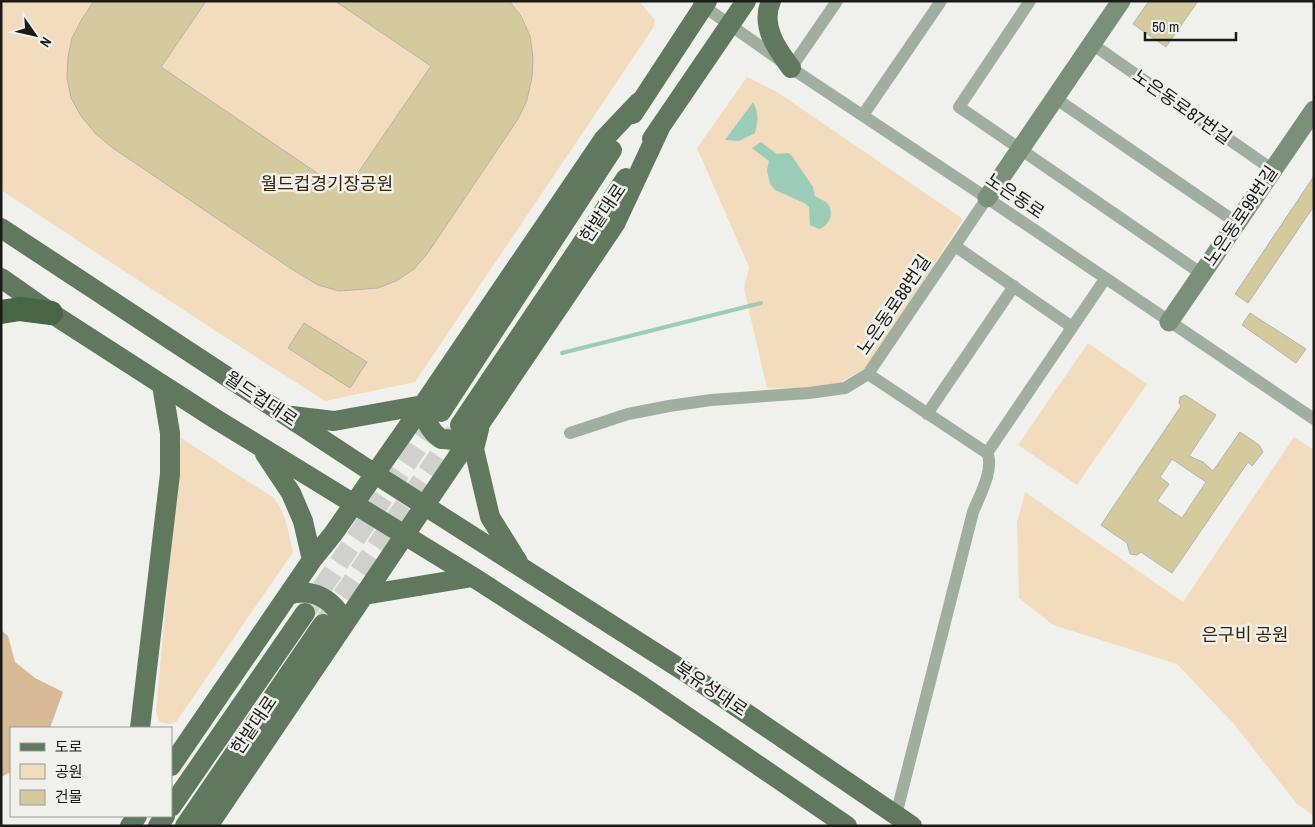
<svg xmlns="http://www.w3.org/2000/svg" width="1315" height="827" font-family="'Archivo Narrow','Noto Sans KR',sans-serif">
  <style>
    .green { fill: #f3dbbe }
    .forest { fill: #d7b995 }
    .water { fill: #9bccb7 }
    .lines { fill: none; stroke-linecap: round; stroke-linejoin: round }
    .stream { stroke: #9bccb7; stroke-width: 4 }
    .building { fill: #d5ca9e; stroke: #b3b2ae; fill-rule: evenodd }
    .primary-tunnel { stroke: #d0d1cd; stroke-width: 20; stroke-dasharray: 20 10; stroke-linecap: butt }
    .street { stroke: #a1afa0; stroke-width: 12 }
    .secondary { stroke: #7b9079; stroke-width: 19 }
    .primary { stroke: #60795e; stroke-width: 20 }
    .highway { stroke: #486546; stroke-width: 24 }
    .labels { text-anchor: middle; stroke-width: 5; stroke-linejoin: round; paint-order: stroke }
    .street-label { font-size: 18px; fill: #1a1a18; stroke: #f0f1ed }
    .park-label { font-size: 18px; fill: #3b2507; stroke: #f0f1ed }
  </style>
  <rect width="100%" height="100%" fill="#f0f1ed"/>
  <path class="green" d="M1,1H639L655,20L653,28L415,382L325,401L214,330L1,190Z
    M747,77L777,92L963,219L870,365L838,384L804,389L767,388L744,289L749,267L697,148Z
    M1088,343L1147,384L1077,485L1018,445Z
    M1294,437L1314,450V816L1297,804L1233,723L1177,664L1053,625L1019,598L1017,522L1025,492L1183,602Z
    M181,438L274,498C287,516 288,531 293,552L176,722L167,724L159,721L156,711Z"/>
  <path class="forest" d="M1,630L8,636L15,662L35,678L63,692L50,728H11V772L1,777Z"/>
  <path class="water" d="M753,102C759,113 758,121 755,133L739,141L725,140Z
    M761,142L777,154L788,153L792,156L813,187L815,196C818,198 823,200 826,202C835,210 831,225 819,229L810,225L809,207L804,203L775,190L770,184L767,170L769,161L752,148Z"/>
  <g class="lines">
    <path class="stream" d="M562,353L761,303"/>
  </g>
  <path class="building" d="M94,1H206L161,67L345,192L431,66L335,1H509L521,16L530,36L533,57L532,77L527,100L518,119L427,254L414,269L396,281L378,288L339,291L318,285L290,268L110,146L95,133L81,116L71,98L67,78L68,57L72,38L82,19Z
    M1149,1H1198L1166,47L1133,24Z
    M1314,176V206L1248,303L1235,294Z
    M1250,313L1306,349L1296,363L1242,325Z
    M304,323L367,362L350,388L288,348Z
    M1185,395L1216,415L1189,456L1203,462L1213,471L1240,432L1259,445L1263,452L1252,466L1248,462L1172,573L1141,552L1137,555L1130,554L1127,543L1101,525L1181,406L1179,403L1180,397ZM1172,459L1206,482L1182,518L1157,501L1169,484L1160,477Z"/>
  <g class="lines">
    <path class="primary-tunnel" d="M305,613L440,414
      M325,621L458,428"/>
    <path class="street" d="M1030,1L959,107L1202,274
      M699,3L791,68L987,198L1314,419
      M1092,44L1273,170
      M791,68L837,1
      M1055,98L1237,223
      M863,115L941,1
      M955,246L1072,327
      M868,374L987,453L1105,279
      M927,414L1014,286
      M570,433L628,414L669,406L711,400L809,393L845,388L868,374L987,198
      M896,815L973,512C979,497 995,468 987,453"/>
    <path class="secondary" d="M987,198L1121,1
      M1169,322L1314,110"/>
    <path class="primary" d="M771,1C760,26 777,49 791,68
      M633,114L707,1
      M652,139L746,1
      M1,228L375,474L687,673L912,826
      M1,278L51,313L214,418L473,577L642,686L847,826
      M441,412L612,150
      M292,416L334,421L423,405C424,419 430,431 441,439L462,440L474,432
      M460,425L626,178
      M479,429L474,449L490,517L518,562
      M265,454L291,493L303,521L312,560
      M288,595C313,587 335,600 344,623
      M364,595L473,577
      M140,728L170,474V433L162,385
      M171,766L312,560L333,534L423,405L603,140L639,102
      M171,807L305,613
      M130,826L137,816
      M158,826L165,816
      M185,826L323,624
      M208,826L615,224L660,128"/>
    <path class="highway" d="M1,312L20,309L51,313"/>
  </g>
  <g class="labels">
    <g class="street-label">
      <text transform="translate(1182 107) rotate(35)" y="6">노은동로87번길</text>
      <text transform="translate(1015 196) rotate(34)" y="6">노은동로</text>
      <text transform="translate(603 213) rotate(-56)" y="6">한밭대로</text>
      <text transform="translate(1241 216) rotate(-56)" y="6">노은동로99번길</text>
      <text transform="translate(894 305) rotate(-56)" y="6">노은동로88번길</text>
      <text transform="translate(261 399) rotate(34)" y="6">월드컵대로</text>
      <text transform="translate(711 689) rotate(34)" y="6">북유성대로</text>
      <text transform="translate(254 725) rotate(-56)" y="6">한밭대로</text>
    </g>
    <g class="park-label">
      <text x="327" y="190">월드컵경기장공원</text>
      <text x="1245" y="641">은구비 공원</text>
    </g>
  </g>
  <rect width="1315" height="827" fill="none" stroke="#1a1a18" stroke-width="5"/>
  <rect x="10" y="727" width="162" height="90" fill="#f0f1ed" stroke="#9a9b98"/>
  <rect x="20" y="743" width="25" height="8" fill="#60795e" stroke="#9a9b98"/>
  <text x="55" y="752" font-size="15" fill="#1a1a18">도로</text>
  <rect x="20" y="764" width="25" height="15" fill="#f3dbbe" stroke="#9a9b98"/>
  <text x="55" y="777" font-size="15" fill="#1a1a18">공원</text>
  <rect x="20" y="790" width="25" height="15" fill="#d5ca9e" stroke="#9a9b98"/>
  <text x="55" y="802" font-size="15" fill="#1a1a18">건물</text>
  <g transform="translate(35 35) rotate(124)" stroke="#f0f1ed" stroke-width="4" paint-order="stroke">
  <path d="M0-4L9 19L0 12L-9 19Z" fill="#1a1a18"/>
  <text y="-8" font-size="14" font-weight="bold" text-anchor="middle" fill="#1a1a18">N</text>
  </g>
  <path d="M1145 32v8h91v-8" fill="none" stroke="#1a1a18" stroke-width="2.5"/>
  <text x="1152" y="32" font-size="15" fill="#1a1a18" stroke="#f0f1ed" stroke-width="4" paint-order="stroke">50 m</text>
</svg>
